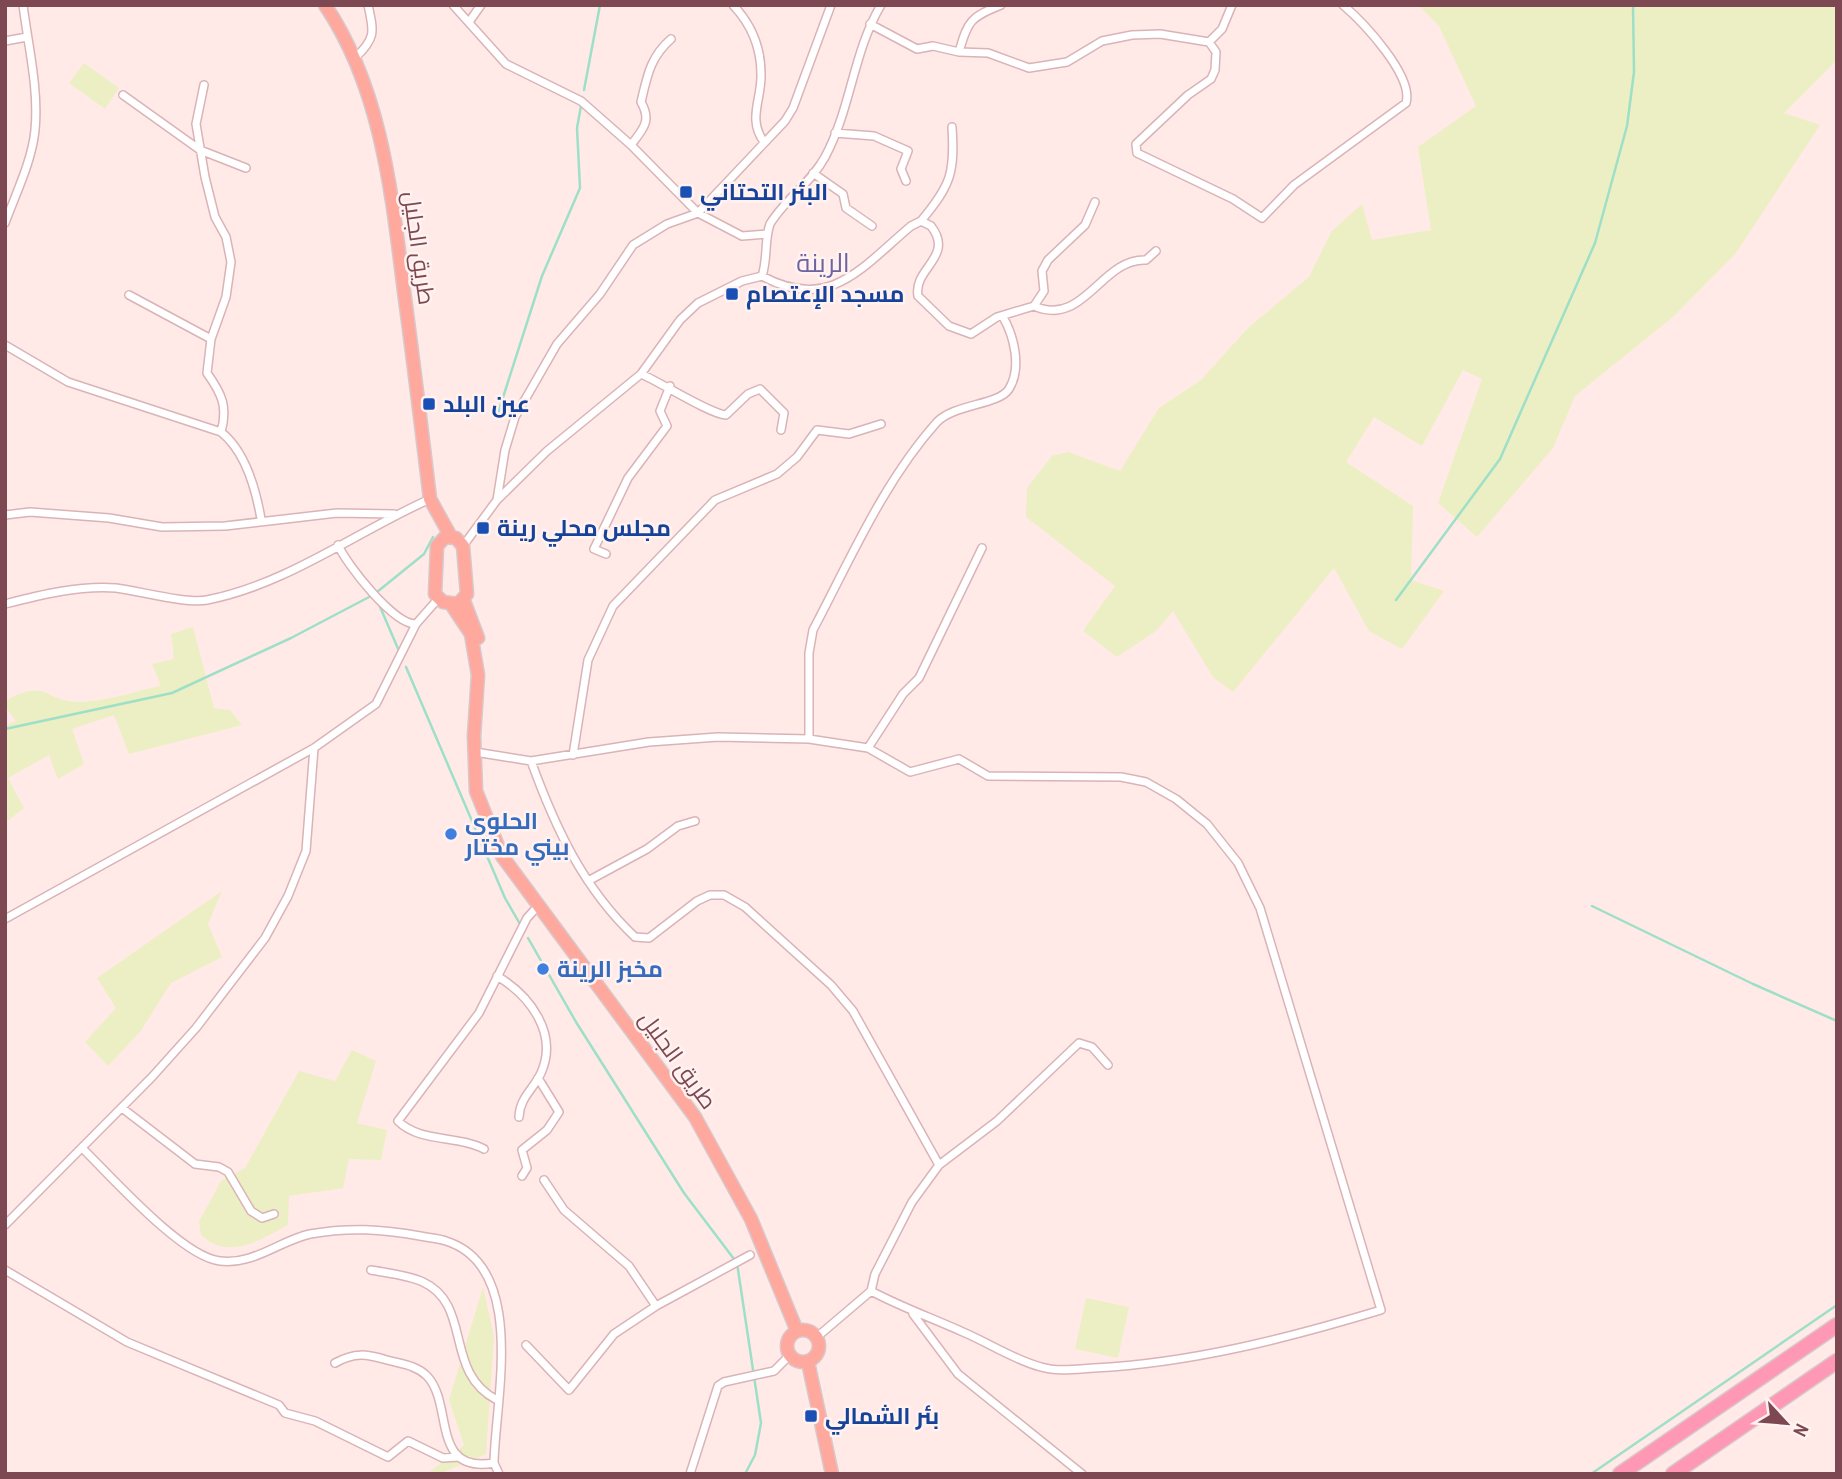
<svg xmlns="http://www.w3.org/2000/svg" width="1842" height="1479" font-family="'Archivo Narrow',Cairo,sans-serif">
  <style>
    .green { fill: #ecefc3 }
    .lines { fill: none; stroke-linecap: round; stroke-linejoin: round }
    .stream { stroke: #9edfc7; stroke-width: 2.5 }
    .street-casing { stroke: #dab3b7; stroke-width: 10 }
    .primary-casing { stroke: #d8c8cb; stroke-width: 15 }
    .highway-casing { stroke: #d8c8cb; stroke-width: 17 }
    .street { stroke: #fff; stroke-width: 7 }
    .primary { stroke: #ffa89e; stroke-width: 12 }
    .highway { stroke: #ff98b4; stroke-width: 14 }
    .transit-dot { fill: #1a4fb4; stroke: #fff2f0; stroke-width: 2.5 }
    .shop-dot { fill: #3f7fe0; stroke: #fff2f0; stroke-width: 2.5 }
    .labels { text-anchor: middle; stroke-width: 5; stroke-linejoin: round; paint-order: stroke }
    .transit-label { font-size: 23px; font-weight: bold; fill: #164399; stroke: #fff2f0; text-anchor: start }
    .street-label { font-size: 23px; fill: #7d4851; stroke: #fff2f0 }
    .shop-label { font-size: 23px; font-weight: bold; fill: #366cbe; stroke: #fff2f0; text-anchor: start }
    .quarter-label { font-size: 26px; fill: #6c63a0; stroke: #fff2f0 }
  </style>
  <rect width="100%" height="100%" fill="#ffeae8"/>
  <path class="green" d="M1418,5H1837V60L1784,113L1820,125L1736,253L1674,316L1575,396L1553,448L1477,537L1438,503L1482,379L1463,370L1422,446L1374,417L1346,462L1413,506L1411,580L1444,591L1402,649L1369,631L1334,568L1233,692L1213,677L1173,611L1156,631L1117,657L1083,631L1115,586L1026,517L1027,488L1052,456L1068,452L1120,471L1159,408L1201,380L1248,328L1309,277L1332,231L1362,204L1372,240L1431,230L1418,147L1476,106L1439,26Z
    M84,63L119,88L105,109L69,83Z
    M193,627L214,708L230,710L242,725L129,754L114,715L72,729L84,764L58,779L49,755L8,778L24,808L5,823V726L16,721L5,707V701C48,677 44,702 78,702C105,702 135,691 161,686L152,664L174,659L171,634Z
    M222,891L208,924L222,957L171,983L140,1032L108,1066L85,1042L116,1008L97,978Z
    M352,1050L376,1061L357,1123L387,1130L381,1160L349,1159L343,1188L289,1196L288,1225C260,1240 229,1261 201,1235L199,1222L221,1181L245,1168L299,1071L335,1081Z
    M483,1287L494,1336L486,1454L439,1474H427L464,1445L449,1400Z
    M1086,1298L1129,1307L1118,1358L1075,1349Z"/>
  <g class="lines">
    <path class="stream" d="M584,90L600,5
      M497,416L542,276L580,188L577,128L581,106
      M377,592L424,554L433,537
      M1396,600L1500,459L1595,243L1627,126L1634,72L1633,5
      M378,602L399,651
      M406,667L505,898L520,924
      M5,729L172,693L291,638L371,596
      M1592,906L1753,984L1837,1021
      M528,938L576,1022L684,1193L737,1263L761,1423L755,1455L745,1474
      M1591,1474L1837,1305"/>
    <defs>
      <path id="street" d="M453,5L506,64L581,101L631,145L698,213L742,236L766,234
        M733,5C751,24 761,47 761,74C762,99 747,119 764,142
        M881,5C853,52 851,109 825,157C811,183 785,199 770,224C764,241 768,258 762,276C830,313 862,267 911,226L921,221L931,226C955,257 913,268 918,296L949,326L971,334L997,317L1034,306L1044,291L1042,271L1048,260L1085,225L1095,202
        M469,22L481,5
        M870,24L917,49L933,46L959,52L988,53L1029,68L1067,62L1102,41L1132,35L1160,34L1209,42L1216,52L1215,70L1211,79L1188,95L1136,144L1137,153L1233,199L1262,218L1294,185L1406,103C1414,76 1363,22 1343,5
        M5,41L27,37
        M1209,42L1222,29L1232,5
        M959,52C968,20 971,17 1001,5
        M355,58C376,38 374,32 368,5
        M204,85L196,124L205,177L215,217L226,237L231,262L226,297L211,339L207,373C222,394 228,407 221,432
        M123,95L200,150L246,168
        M835,133L874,136L908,151L901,169L906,181
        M631,145C643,129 652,121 641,102C647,77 650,57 671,39
        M813,173L843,194L846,208L872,226
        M921,221C951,185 955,173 952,127
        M5,223C16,193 32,161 35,130C39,89 28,45 23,5
        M129,295L211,339
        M1034,306C1084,328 1101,258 1146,260L1156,251
        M5,345L68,382L221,432C245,451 256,490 261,519
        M641,374C662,383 710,414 726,415L748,394L760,389L784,413L781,430
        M497,500L547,451L641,374L680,320L698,303L742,281L762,276
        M5,515L30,512L109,518L162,527L225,526L337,513L394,514
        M338,545C347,565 394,625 416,624
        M463,546L497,500L505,450L515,417L557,344L600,294L633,245L667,224L698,213L785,121L793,108L831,5
        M606,554L594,549L628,478L667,426L660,411L670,386
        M5,604C40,595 80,585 116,588C140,591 186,604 207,600C288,584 356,532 430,499
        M809,739L868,748L903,694L919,678L982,548
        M868,748L910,772L959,759L988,776L1121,777L1146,782L1176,799L1207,824L1238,863L1260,908L1381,1310C1288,1338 1192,1363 1094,1368C1077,1369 1058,1372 1041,1367C1014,1360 989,1343 963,1332C932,1318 901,1307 871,1291
        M475,752L531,761L649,742L718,737L809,739V653L813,630C850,560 884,481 937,422C954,404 999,405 1009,389C1022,368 1014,336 1003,317
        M573,755L588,660L613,606L715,500L777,474L797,457L817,430L849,434L881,424
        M531,761C555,827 583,888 635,937L649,938L697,901L710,895H724L745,907L831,985L853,1011L939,1165
        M588,881L647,849L678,826L695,821
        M5,919L314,748L376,704L416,624L438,599
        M497,976C529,995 559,1033 541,1073C533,1090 520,1097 519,1117
        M122,1108L195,1164L219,1167L228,1172L251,1211L262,1218L274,1214
        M82,1148C111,1176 182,1257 220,1261C254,1265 279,1241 310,1234C349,1227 382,1229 420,1236C429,1238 438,1238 446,1241C528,1267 495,1401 494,1463L499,1474
        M484,1149C458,1135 420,1143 398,1121L479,1013L527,918L539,905
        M522,1176L527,1168L522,1150L547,1130L559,1112L538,1078
        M544,1180L564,1210L629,1266L656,1306
        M5,1225L152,1077L196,1028L265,938L288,896L306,851L314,748
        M5,1270L127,1342L279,1405L285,1413L315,1421L388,1457L408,1441L443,1458L458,1457
        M371,1270C387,1273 408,1275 423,1282C473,1305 443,1372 497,1400
        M913,1314L958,1374L1082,1474
        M817,1337L871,1291L875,1274L912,1202L939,1165L997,1121L1079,1043L1092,1047L1108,1065
        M526,1345L569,1390L614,1334L656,1306L750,1255
        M335,1363C355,1352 366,1354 387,1360C401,1364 416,1365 427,1376C454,1404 430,1474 494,1463
        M690,1474L718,1386L724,1382L774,1371L790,1355"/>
      <path id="primary" d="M325,5C383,91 392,198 405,299C414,365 422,432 430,499L451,537
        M445,537L456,538L463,546L467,594L458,604L443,602L435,594L437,546Z
        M464,601L478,638
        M451,604L471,634L478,675L474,736L476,791L502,856L695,1117L751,1219L797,1331
        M787 1346a16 16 0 1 1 32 0a16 16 0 1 1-32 0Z
        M808,1362L832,1474"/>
      <path id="highway" d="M1620,1474L1837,1325
        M1673,1474L1837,1361"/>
    </defs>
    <use href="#street" class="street-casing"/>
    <use href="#primary" class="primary-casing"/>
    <use href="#highway" class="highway-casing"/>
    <use href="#street" class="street"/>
    <use href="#primary" class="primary"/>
    <use href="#highway" class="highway"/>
  </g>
  <g class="transit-dot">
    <rect x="679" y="185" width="14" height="14" rx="3.5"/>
    <rect x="725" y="287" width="14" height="14" rx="3.5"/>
    <rect x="422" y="397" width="14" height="14" rx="3.5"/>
    <rect x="476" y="521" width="14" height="14" rx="3.5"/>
    <rect x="804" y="1409" width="14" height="14" rx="3.5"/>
  </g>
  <g class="shop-dot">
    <circle cx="451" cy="834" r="7"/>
    <circle cx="543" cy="969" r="7"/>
  </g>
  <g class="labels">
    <g class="transit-label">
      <text x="700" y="200">البئر التحتاني</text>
      <text x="746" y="302">مسجد الإعتصام</text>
      <text x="443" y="412">عين البلد</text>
      <text x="497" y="536">مجلس محلي رينة</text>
      <text x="825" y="1424">بئر الشمالي</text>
    </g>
    <g class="street-label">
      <text transform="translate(419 248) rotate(82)" y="8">طريق الجليل</text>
      <text transform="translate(678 1060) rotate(54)" y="8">طريق الجليل</text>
    </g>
    <g class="shop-label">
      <text x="465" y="829">الحلوى<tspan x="465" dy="26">بيني مختار</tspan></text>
      <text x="557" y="977">مخبز الرينة</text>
    </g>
    <g class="quarter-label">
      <text x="823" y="272">الرينة</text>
    </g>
  </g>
  <rect width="1842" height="1479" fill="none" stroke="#7d4851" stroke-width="14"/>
  <g transform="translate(1786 1423) rotate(116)" stroke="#fff2f0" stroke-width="5" paint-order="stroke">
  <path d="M0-5L12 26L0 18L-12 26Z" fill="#7d4851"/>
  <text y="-10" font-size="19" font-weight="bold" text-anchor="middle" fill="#7d4851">N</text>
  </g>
</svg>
